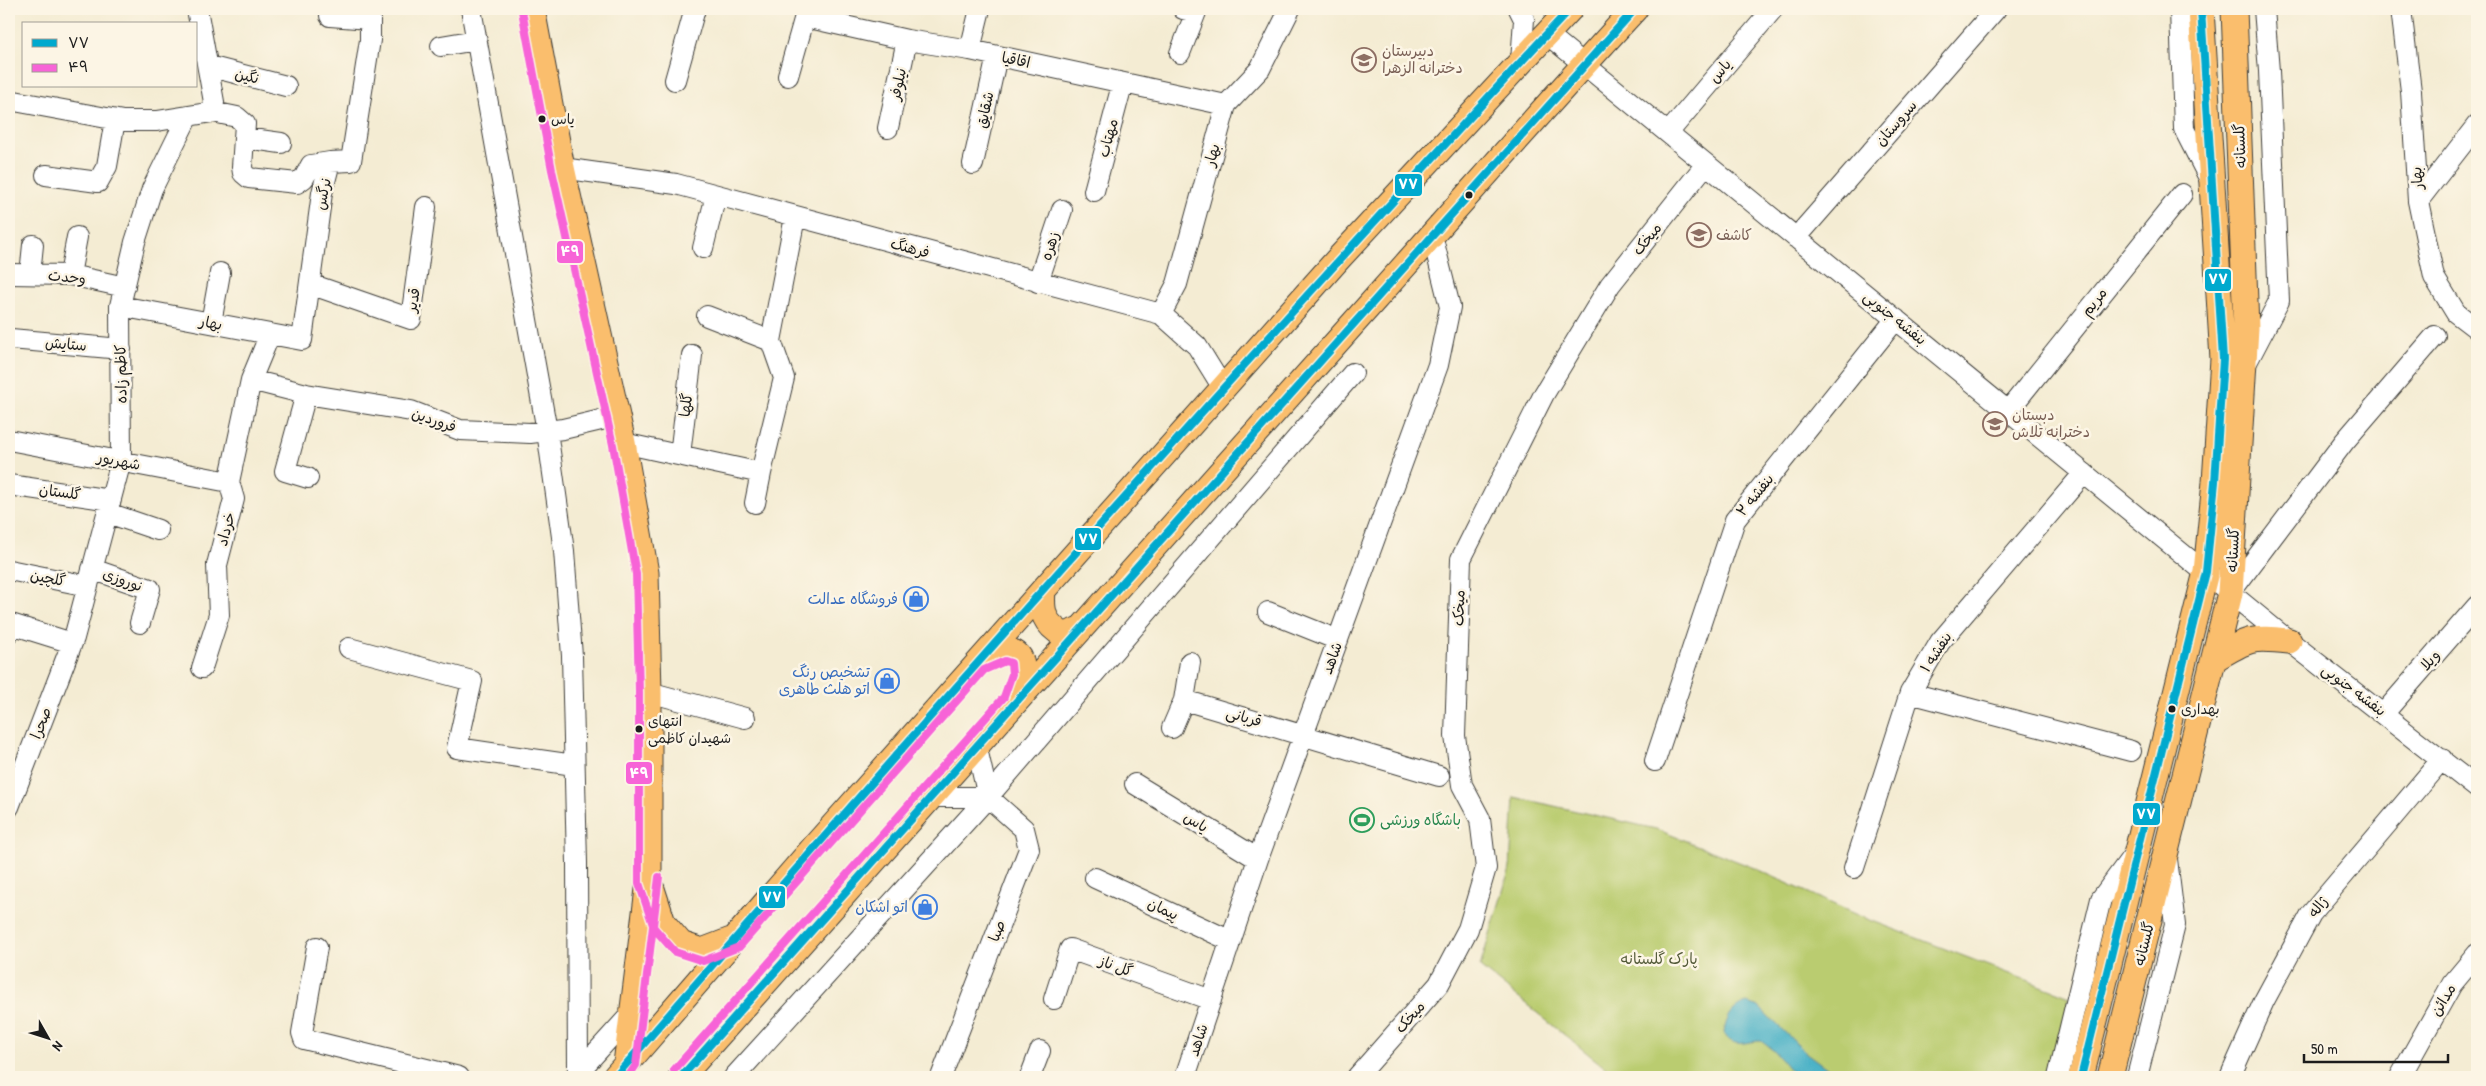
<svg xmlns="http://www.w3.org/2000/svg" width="2486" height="1086" font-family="'Patrick Hand','Playpen Sans Arabic',sans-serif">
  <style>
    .green { fill: #bacc6f; stroke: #6b7446 }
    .water { fill: #47b0c6; stroke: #326671 }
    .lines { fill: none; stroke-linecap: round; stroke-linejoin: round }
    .minor-casing { stroke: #3c3b37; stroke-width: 22 }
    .major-casing { stroke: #3c3b37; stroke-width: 27 }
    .minor { stroke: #fff; stroke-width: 20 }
    .major { stroke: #fabe6d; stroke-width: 25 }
    .bus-1-casing { stroke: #fcf5e5; stroke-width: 11 }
    .bus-2-casing { stroke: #fcf5e5; stroke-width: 11 }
    .bus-1 { stroke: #00a9ce; stroke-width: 8 }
    .bus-2 { stroke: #f764d7; stroke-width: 8 }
    .bus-dot { fill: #1c1c1c; stroke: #fcf5e5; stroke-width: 2 }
    .labels { text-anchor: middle; stroke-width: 5; stroke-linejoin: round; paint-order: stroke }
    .bus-label { font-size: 14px; fill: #1c1c1c; stroke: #fcf5e5; text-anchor: start }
    .education-label { font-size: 15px; fill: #785e54; stroke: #fcf5e5; text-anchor: start }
    .street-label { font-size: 15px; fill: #1c1c1c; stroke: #fcf5e5 }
    .shop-label { font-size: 15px; fill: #366cbe; stroke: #fcf5e5; text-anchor: end }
    .leisure-label { font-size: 15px; fill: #27864d; stroke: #fcf5e5; text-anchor: start }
    .park-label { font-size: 15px; fill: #535a39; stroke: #fcf5e5 }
    .line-badge { stroke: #fcf5e5; stroke-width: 2 }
    .badge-label { font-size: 14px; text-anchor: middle; font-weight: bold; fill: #fff }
  </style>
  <rect width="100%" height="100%" fill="#fcf5e5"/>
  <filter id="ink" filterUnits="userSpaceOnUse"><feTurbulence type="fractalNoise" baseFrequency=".02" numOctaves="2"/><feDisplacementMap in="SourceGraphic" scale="10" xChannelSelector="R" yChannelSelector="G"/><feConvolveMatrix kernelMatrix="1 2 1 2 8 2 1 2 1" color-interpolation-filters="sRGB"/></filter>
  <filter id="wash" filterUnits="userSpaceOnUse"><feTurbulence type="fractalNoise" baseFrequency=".0096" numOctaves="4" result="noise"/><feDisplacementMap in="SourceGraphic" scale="20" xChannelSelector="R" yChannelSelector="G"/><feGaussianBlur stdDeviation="1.12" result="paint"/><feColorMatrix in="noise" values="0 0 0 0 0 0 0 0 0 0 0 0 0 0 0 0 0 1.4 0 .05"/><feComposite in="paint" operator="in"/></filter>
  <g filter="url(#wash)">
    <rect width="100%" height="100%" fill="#f4ecd3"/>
    <path class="green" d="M1514,797L1656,829L1754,868L1857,915L2070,997L2051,1077H1617L1480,967L1510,868Z"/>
    <path class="water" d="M1747,1003L1759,1007L1805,1052L1839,1077H1796L1774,1051L1761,1041C1746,1041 1733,1050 1724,1033C1726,1018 1732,1007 1747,1003Z"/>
  </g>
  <g filter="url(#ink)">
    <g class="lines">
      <defs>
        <path id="minor" d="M471,9L547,431L564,551L572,656L577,863L578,1073
          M1519,9L1524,19L1521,62
          M2180,9L2184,129L2210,180
          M2401,9L2411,91L2418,201L2434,277L2456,313L2477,329
          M330,16L370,19
          M805,17L907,40L970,50L1226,105
          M1547,34L2289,641L2477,788
          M441,46L476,40
          M970,50L980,9
          M1180,53L1196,12L1183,9
          M208,66L286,86
          M788,76L807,9
          M675,80L695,9
          M9,100L123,121H157L213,112L214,102L197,9
          M213,112L237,117L245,124L242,167L243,173L249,178L297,183L304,178L311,165L330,162
          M888,128L907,40
          M1668,133L1773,9
          M245,138L281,143
          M973,164L997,56
          M562,168L676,184L1161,314L1197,346L1223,388
          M46,175L98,182L107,166L115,120
          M1094,191L1122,85
          M2418,201L2477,125
          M1796,238L1996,9
          M703,248L716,195
          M9,274L70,275L125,287
          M30,274L33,245
          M70,275L77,237
          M1038,282L1062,210
          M310,284L411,319L426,207
          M120,306L302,340L322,193L330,162L351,161L370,40V9
          M1161,314L1177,284L1226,105L1260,69L1290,9
          M707,316L771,341
          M211,323L220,273
          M11,339L121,349
          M2246,364L2279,301L2269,71L2264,9
          M251,380L306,394L411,411L460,430L530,433L563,429L618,416
          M306,394L285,471L308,478
          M2008,411L2182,194
          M9,440L229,482
          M623,443L761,473L784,378L771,341L795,217
          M680,455L692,355
          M9,485L111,500
          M755,503L761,473
          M108,513L158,530
          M92,569L150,589L140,623
          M9,570L88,586
          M2230,593L2344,442L2435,336
          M1268,612L1338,640
          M9,632L11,624L72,643
          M349,648L472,681L457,748L574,765
          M202,668L219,615L217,565L234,499L229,482L251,380L270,334
          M649,692L745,718
          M1910,693L2131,751
          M1184,700L1439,776
          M2384,713L2477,606
          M1172,728L1184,700L1190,662
          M1655,761L1735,520L1896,319
          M1135,784L1258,859
          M928,797H988
          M9,807L74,638L121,461L120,306L135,242L152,189L188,116
          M1854,868L1910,693L1940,642L2084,473
          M1095,878L1231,941
          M317,947L302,1033L304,1039L459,1077
          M1054,999L1070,949L1211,1000
          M574,1077L632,1013
          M734,1077L988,797L1353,373
          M941,1077L1029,849L1024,829L988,797L976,744
          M1030,1077L1040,1051
          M1185,1077L1258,859L1438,365L1450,307L1432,235
          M1357,1077L1439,984L1468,929L1486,868L1480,819L1462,785L1455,736L1461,559L1544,394L1610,285L1706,164
          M2058,1077L2101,899L2134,854
          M2137,1077L2175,925L2167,859
          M2230,1077L2264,1001L2311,914L2442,759
          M2400,1077L2452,984L2477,954"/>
        <path id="major" d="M532,9L562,168L623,443L646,573L649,692V881L626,1064
          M1043,590C1041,613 1044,624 1065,636L1077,630
          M2216,658C2249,638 2251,637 2289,641
          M980,661C987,659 998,652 1006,651C1032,651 1019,684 1015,697
          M652,889L663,923L681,944L702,951L731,940
          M615,1077L815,846L1339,258L1570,9
          M681,1077C912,817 1143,557 1376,298C1462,202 1547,104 1635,9
          M2081,1077L2206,572L2215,482L2223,359L2201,9
          M2110,1077L2230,593L2246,328L2234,9"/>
      </defs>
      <use href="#minor" class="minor-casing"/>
      <use href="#major" class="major-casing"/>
      <use href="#minor" class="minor"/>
      <use href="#major" class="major"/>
      <defs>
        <path id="bus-1" d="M615,1077C928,716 1245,359 1570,9
          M681,1077L1635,9
          M2081,1077L2206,572L2215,482L2223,359L2201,9"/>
        <path id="bus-2" d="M522,11L552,170L613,445L636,574L639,692V883L654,928L675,952L703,961L739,947L984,670L1005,661L1011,663L1012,674L1004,697L674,1070
          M628,1077L636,1065L659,877"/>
      </defs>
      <use href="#bus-1" class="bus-1-casing"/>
      <use href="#bus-2" class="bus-2-casing"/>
      <use href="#bus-1" class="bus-1"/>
      <use href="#bus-2" class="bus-2"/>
    </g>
  </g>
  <defs>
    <symbol id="school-ring" viewBox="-11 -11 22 22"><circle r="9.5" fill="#fcf5e5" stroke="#8d6e63" stroke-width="1.5"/><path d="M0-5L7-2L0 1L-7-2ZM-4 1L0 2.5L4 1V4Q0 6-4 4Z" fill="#8d6e63"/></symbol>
    <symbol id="shop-ring" viewBox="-11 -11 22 22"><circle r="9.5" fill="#fcf5e5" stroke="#3f7fe0" stroke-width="1.5"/><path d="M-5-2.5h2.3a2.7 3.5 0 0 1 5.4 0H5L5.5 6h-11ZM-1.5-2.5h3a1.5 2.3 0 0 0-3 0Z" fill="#3f7fe0"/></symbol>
    <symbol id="stadium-ring" viewBox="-11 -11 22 22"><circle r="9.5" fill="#fcf5e5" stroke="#2e9e5b" stroke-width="1.5"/><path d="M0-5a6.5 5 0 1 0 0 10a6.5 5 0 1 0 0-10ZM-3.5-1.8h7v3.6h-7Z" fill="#2e9e5b"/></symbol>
  </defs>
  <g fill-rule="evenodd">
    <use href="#school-ring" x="1350" y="46" width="28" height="28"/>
    <use href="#school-ring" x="1685" y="221" width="28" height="28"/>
    <use href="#school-ring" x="1981" y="410" width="28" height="28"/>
    <use href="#shop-ring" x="902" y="585" width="28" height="28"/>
    <use href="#shop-ring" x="873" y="667" width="28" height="28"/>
    <use href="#stadium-ring" x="1348" y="806" width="28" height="28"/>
    <use href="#shop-ring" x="911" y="893" width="28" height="28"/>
  </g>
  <g class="bus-dot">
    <circle cx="542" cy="119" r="4.5"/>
    <circle cx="1469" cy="195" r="4.5"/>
    <circle cx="2172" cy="709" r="4.5"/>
    <circle cx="639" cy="729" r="4.5"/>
  </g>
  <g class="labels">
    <g class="bus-label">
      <text x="551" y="124">یاس</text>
      <text x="2181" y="714">بهداری</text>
      <text x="648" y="726">انتهای<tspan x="648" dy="17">شهیدان کاظمی</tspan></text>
    </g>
    <g class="education-label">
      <text x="1382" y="56">دبيرستان<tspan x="1382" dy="17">دخترانه الزهرا</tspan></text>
      <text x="1716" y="240">کاشف</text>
      <text x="2012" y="420">دبستان<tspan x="2012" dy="17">دخترانه تلاش</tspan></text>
    </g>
    <g class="street-label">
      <text transform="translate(1016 60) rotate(12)" y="5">اقاقیا</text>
      <text transform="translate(1720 71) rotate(-50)" y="5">یاس</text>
      <text transform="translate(247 76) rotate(14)" y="5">نگین</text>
      <text transform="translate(898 84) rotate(-78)" y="5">نیلوفر</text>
      <text transform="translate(985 110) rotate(-78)" y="5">شقایق</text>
      <text transform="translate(1896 123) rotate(-49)" y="5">سروستان</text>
      <text transform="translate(1108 138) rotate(-75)" y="5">مهتاب</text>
      <text transform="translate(2240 146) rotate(-92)" y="5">گلستانه</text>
      <text transform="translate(1212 155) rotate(-75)" y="5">بهار</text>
      <text transform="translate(2417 178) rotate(-94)" y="5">بهار</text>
      <text transform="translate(323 194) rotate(-79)" y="5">نرگس</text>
      <text transform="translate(1647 239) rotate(-51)" y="5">میخک</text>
      <text transform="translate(1050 246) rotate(-72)" y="5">زهره</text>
      <text transform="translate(910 248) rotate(15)" y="5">فرهنگ</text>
      <text transform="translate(67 277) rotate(6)" y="5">وحدت</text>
      <text transform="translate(413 300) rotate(-80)" y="5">قدیر</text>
      <text transform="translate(2094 302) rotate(-52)" y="5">مریم</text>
      <text transform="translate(1895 318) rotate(39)" y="5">بنفشه جنوبی</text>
      <text transform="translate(211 323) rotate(11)" y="5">بهار</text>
      <text transform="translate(66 344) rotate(5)" y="5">ستایش</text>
      <text transform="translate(121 374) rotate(-91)" y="5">کاظم زاده</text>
      <text transform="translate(686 405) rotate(-83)" y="5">گلها</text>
      <text transform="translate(434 420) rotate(19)" y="5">فروردین</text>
      <text transform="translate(119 461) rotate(11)" y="5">شهریور</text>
      <text transform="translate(60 492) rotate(8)" y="5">گلستان</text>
      <text transform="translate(1755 495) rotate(-51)" y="5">بنفشه ۲</text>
      <text transform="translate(226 529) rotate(-75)" y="5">خرداد</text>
      <text transform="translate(2233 550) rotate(-87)" y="5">گلستانه</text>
      <text transform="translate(48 578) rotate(11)" y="5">گلچین</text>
      <text transform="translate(123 580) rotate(20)" y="5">نوروزی</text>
      <text transform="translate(1459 608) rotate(-88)" y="5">میخک</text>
      <text transform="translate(1936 652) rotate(-57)" y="5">بنفشه ۱</text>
      <text transform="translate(1332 658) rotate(-70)" y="5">شاهد</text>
      <text transform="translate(2430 660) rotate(-49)" y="5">ویلا</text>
      <text transform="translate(2354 690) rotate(37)" y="5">بنفشه جنوبی</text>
      <text transform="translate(1244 717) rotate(16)" y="5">قربانی</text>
      <text transform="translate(41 723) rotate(-69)" y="5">صحرا</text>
      <text transform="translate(1196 822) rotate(31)" y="5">یاس</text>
      <text transform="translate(2318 907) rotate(-52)" y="5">ژاله</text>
      <text transform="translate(1163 909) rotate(25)" y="5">پیمان</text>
      <text transform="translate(997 931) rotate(-69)" y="5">صبا</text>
      <text transform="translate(2144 944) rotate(-76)" y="5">گلستانه</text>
      <text transform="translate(1116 966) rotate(20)" y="5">گل ناز</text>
      <text transform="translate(2443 1000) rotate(-59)" y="5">مدائن</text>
      <text transform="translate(1410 1017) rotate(-49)" y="5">میخک</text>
      <text transform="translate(1198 1040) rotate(-72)" y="5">شاهد</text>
    </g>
    <g class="shop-label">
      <text x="898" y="604">فروشگاه عدالت</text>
      <text x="870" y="677">تشخیص رنگ<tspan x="870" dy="17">اتو هلث طاهری</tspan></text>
      <text x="908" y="912">اتو اشکان</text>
    </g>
    <g class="leisure-label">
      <text x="1380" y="825">باشگاه ورزشی</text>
    </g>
    <g class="park-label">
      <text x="1659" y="964">پارک گلستانه</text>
    </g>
  </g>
  <g class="line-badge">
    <rect x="1394" y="173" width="29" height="24" rx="5" fill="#00a9ce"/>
    <rect x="556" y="240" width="28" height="24" rx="5" fill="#f764d7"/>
    <rect x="2204" y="268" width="28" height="24" rx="5" fill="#00a9ce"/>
    <rect x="1074" y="527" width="28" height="24" rx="5" fill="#00a9ce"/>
    <rect x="625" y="761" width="28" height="24" rx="5" fill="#f764d7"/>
    <rect x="2132" y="802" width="29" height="24" rx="5" fill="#00a9ce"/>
    <rect x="758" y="885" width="28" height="24" rx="5" fill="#00a9ce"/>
  </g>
  <g class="badge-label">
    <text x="1408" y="189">۷۷</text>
    <text x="570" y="256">۴۹</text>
    <text x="2218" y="284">۷۷</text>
    <text x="1088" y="544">۷۷</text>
    <text x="639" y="778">۴۹</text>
    <text x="2146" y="819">۷۷</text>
    <text x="772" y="902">۷۷</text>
  </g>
  <rect width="2486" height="1086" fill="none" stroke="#fcf5e5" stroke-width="30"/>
  <rect x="22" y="22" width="175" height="65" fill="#fcf5e5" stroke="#a29e95"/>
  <rect x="32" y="39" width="25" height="8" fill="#00a9ce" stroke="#a29e95"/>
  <text x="68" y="48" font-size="15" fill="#1c1c1c">۷۷</text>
  <rect x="32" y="64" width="25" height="8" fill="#f764d7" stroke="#a29e95"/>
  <text x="68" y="72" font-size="15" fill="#1c1c1c">۴۹</text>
  <g transform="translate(48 1038) rotate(129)" stroke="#fcf5e5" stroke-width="4" paint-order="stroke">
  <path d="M0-4L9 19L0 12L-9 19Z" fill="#1c1c1c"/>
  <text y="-8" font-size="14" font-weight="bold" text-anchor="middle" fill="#1c1c1c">N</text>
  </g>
  <path d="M2304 1054v8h144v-8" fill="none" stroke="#1c1c1c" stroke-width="2.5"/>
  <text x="2311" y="1054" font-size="15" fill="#1c1c1c" stroke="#fcf5e5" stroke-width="4" paint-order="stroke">50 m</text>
</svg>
